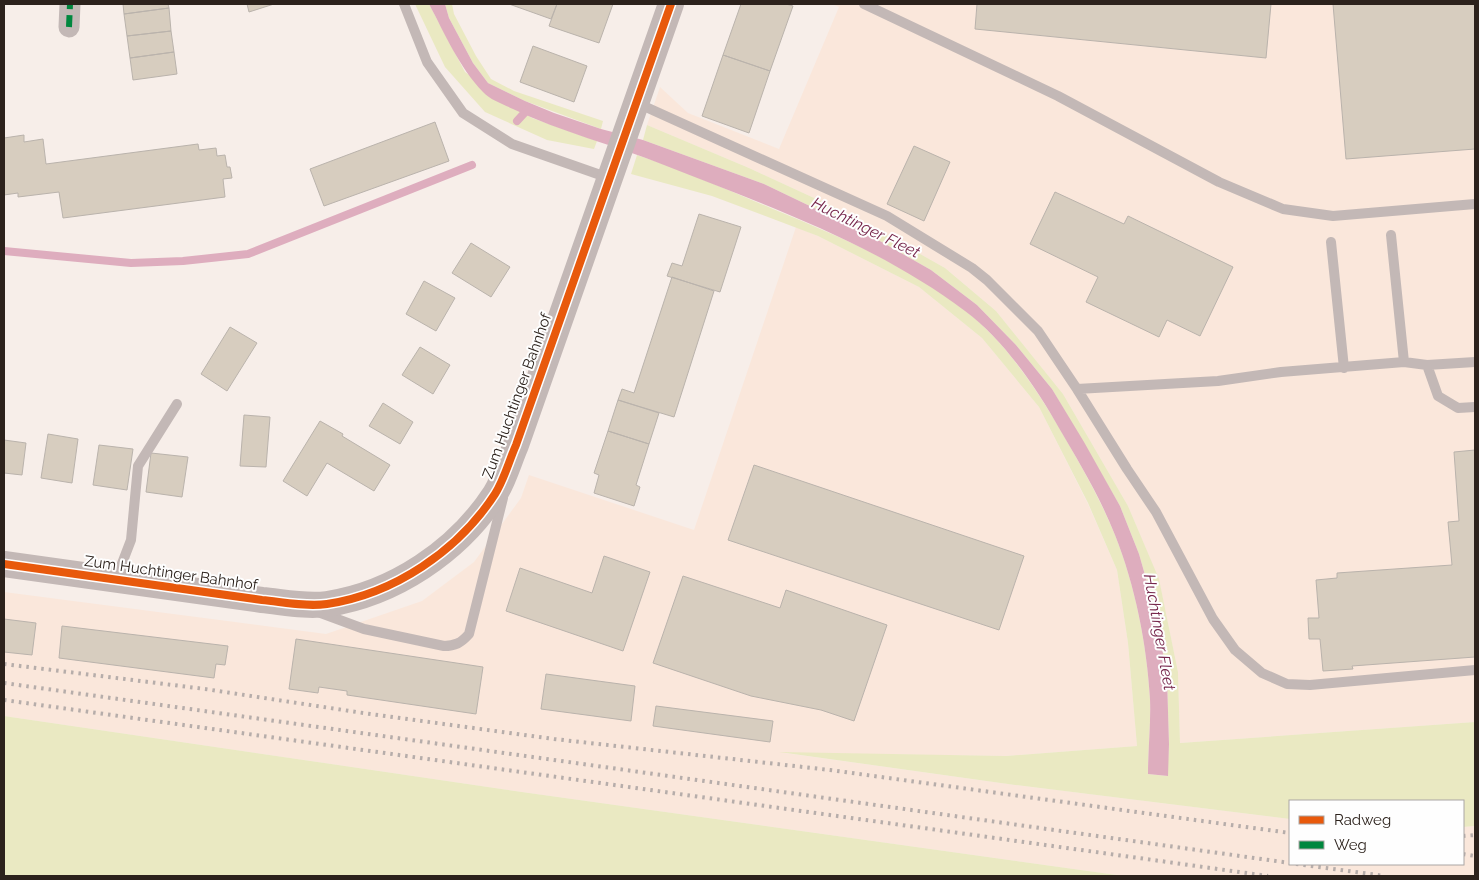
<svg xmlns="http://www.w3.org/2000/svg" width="1479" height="880" font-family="Raleway,sans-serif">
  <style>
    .built { fill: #fae7db }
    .green { fill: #eae9c2 }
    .water { fill: #deadbe }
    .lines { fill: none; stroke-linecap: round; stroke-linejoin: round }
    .stream { stroke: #deadbe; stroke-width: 8 }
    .building { fill: #d7cdbf; stroke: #bab3ac }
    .service { stroke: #c3b8b6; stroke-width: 10 }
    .minor { stroke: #c3b8b6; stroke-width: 21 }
    .tertiary { stroke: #c3b8b6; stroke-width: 26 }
    .rail { stroke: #b6adaa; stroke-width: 4; stroke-dasharray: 2.5 5; stroke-linecap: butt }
    .quiet { stroke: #00873e; stroke-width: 6; stroke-dasharray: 12 6; stroke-linecap: butt }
    .cycleway-casing { stroke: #fefefe; stroke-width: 11 }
    .cycleway { stroke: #e8590c; stroke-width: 8 }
    .labels { text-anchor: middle; stroke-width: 4; stroke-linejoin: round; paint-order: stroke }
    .street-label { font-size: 15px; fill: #2c221c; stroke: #fefefe }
    .water-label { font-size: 16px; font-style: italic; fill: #76264b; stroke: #fefefe }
  </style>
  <rect width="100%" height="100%" fill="#f7eee9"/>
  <path class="built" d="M832,4H1475V722L1180,743L1178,672L1159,580L1128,506L1063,394L996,311L945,268L851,215L749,168L647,125L660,87L688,113L779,149L839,7Z
    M796,227L818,236L919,287L982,338L1039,407L1088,504L1117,570L1128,643L1137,746L1006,756L785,753L1015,785L1290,819V864H1463V827L1475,826V876H1124L529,793L4,716V592L326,634L422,601L474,562L521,498L529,475L694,530Z"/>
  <path class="green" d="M415,4H429L465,72L532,118L597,141L594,149L547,140L485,112L445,67Z
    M445,4H452L454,14L476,56L491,79L514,91L603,121L601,129L525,101L488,83L473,63L449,18Z
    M647,125L749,168L851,215L945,268L996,311L1063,394L1128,506L1159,579L1178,672L1180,743L1475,722V826L1463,827V801H1290V819L1015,785L779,752L1006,756L1137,746L1128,643L1117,570L1088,503L1039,407L982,338L919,287L818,236L712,196L631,174L637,155C683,170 728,190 773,209C841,237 909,266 967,312C1006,343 1035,387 1060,429C1080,464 1100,498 1115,535C1135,585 1147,645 1150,699C1151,723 1148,749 1148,774L1167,776L1169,744L1167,678L1157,617L1139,554L1120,506L1052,389L1016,345L977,305L931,270L864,232L764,184L643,140Z
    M4,716L529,793L1124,876H4Z"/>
  <path class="water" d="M429,4H445L449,18L473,63L488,83L525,101L554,113L601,129L643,140L764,184L864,232L931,270L977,305L1016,345L1052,389L1084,442L1120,506L1139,554L1157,617L1167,678L1169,744L1168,776L1148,774C1148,749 1151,723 1150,699C1147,645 1135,585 1115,535C1100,497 1079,462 1059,428C1036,387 1003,339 965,311C876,244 768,206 664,165C614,145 561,132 513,109C503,104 490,100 483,92C459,67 445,34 429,4Z"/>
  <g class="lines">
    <path class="stream" d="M517,121L529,108
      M4,251L131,263L183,261L248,254L472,165"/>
  </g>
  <path class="building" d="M123,4H168L169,8L124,14Z
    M247,4H274L249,12Z
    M509,4H557L551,19Z
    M557,4H613L599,43L549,26Z
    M741,4H786L793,6L770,71L723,55Z
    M977,4H1271L1266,58L975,29Z
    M1333,4H1475V149L1346,159Z
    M169,8L171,31L127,36L124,14Z
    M171,31L174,52L130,58L127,36Z
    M533,46L587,66L574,102L520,82Z
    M174,52L177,74L133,80L130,58Z
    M723,55L770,71L749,133L702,116Z
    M435,122L449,161L324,206L310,169Z
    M24,135V142L43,139L46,164L198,144L199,150L216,148L217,156L225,155L227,167H230L232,178L223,179L225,197L63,218L59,192L18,197V193L4,195V138Z
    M914,146L950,162L924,221L887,204Z
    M1055,192L1124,224L1128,216L1233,267L1200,336L1167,320L1159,337L1086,302L1098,277L1030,244Z
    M699,214L741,227L720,292L667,276L672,263L682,266Z
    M471,243L510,267L491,297L452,273Z
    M672,277L714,291L674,417L618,400L622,389L634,393Z
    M424,281L455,298L436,331L406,314Z
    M230,327L257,343L227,391L201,374Z
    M420,347L450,365L433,394L402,375Z
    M618,400L659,413L649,444L608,431Z
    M383,403L413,422L400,444L369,426Z
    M244,415L270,417L266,467L240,466Z
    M320,421L343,434L342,436L390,465L374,491L327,463L307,496L283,481Z
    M608,431L649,444L636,485L640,487L634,506L594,493L599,475L594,473Z
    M48,434L78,439L72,483L41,478Z
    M4,440L26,443L22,475L4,473Z
    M99,445L133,449L127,490L93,485Z
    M1475,450V657L1352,666L1353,669L1323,671L1320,639H1309L1308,618H1319L1316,580L1337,578V573L1452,565L1448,522L1459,521L1454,452Z
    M151,453L188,457L182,497L146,492Z
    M754,465L1024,556L999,630L728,540Z
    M604,556L650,572L623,651L506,611L520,568L592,593Z
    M683,576L780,608L786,590L887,625L854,721L821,710L751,696L653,663Z
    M4,619L36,623L32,655L4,652Z
    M62,626L228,646L225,665L216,664L214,678L59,658Z
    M296,639L483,667L476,714L347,695V691L319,687L318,693L289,689Z
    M546,674L635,686L631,721L541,709Z
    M656,706L773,721L770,742L653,726Z"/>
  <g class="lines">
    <path class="service" d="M404,4L427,62L463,113L512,144L609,178
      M864,4L1058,96L1219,182L1283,209L1333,216L1475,204
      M637,103L887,216L972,268L987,280L1038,331L1077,389L1127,469L1156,512L1213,619L1235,650L1262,673L1287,684L1310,685L1475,670
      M1391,235L1404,362
      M1331,242L1344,368
      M1427,365L1438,396L1458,408L1475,407
      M1077,389L1218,381L1281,372L1404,362L1427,365L1475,362
      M116,579L131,540L138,466L177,404
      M318,612L364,629L444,646C455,646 461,643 469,634L503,498"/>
    <path class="minor" d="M69,27L70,4"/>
    <path class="tertiary" d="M4,564L262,600C283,602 306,607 327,604C394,594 458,551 495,494C504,480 509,461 516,445L671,4"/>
    <path class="rail" d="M4,664L205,689L363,713L554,739L830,770L1290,833
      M4,683L1290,863
      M4,700L1268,876
      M1463,836L1475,835
      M1463,854L1475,856
      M1296,864L1385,876"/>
    <path class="quiet" d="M69,27L70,4"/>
    <defs>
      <path id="cycleway" d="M4,564L262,600C283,602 306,607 327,604C394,594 458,551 495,494C504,480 509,461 516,445L671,4"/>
    </defs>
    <use href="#cycleway" class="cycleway-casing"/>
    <use href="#cycleway" class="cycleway"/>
  </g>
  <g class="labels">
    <g class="street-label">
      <text transform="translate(517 396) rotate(-70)" y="5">Zum Huchtinger Bahnhof</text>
      <text transform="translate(171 573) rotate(8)" y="5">Zum Huchtinger Bahnhof</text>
    </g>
    <g class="water-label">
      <text transform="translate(866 227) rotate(26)" y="6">Huchtinger Fleet</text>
      <text transform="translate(1160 632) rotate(80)" y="6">Huchtinger Fleet</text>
    </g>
  </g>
  <rect width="1479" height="880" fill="none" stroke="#2c221c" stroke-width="10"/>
  <rect x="1289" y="800" width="175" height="65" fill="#fefefe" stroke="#aaa6a4"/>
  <rect x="1299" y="816" width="25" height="8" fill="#e8590c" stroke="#aaa6a4"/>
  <text x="1334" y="825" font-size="15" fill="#2c221c">Radweg</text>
  <rect x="1299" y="841" width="25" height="8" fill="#00873e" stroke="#aaa6a4"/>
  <text x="1334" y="850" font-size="15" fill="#2c221c">Weg</text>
</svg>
